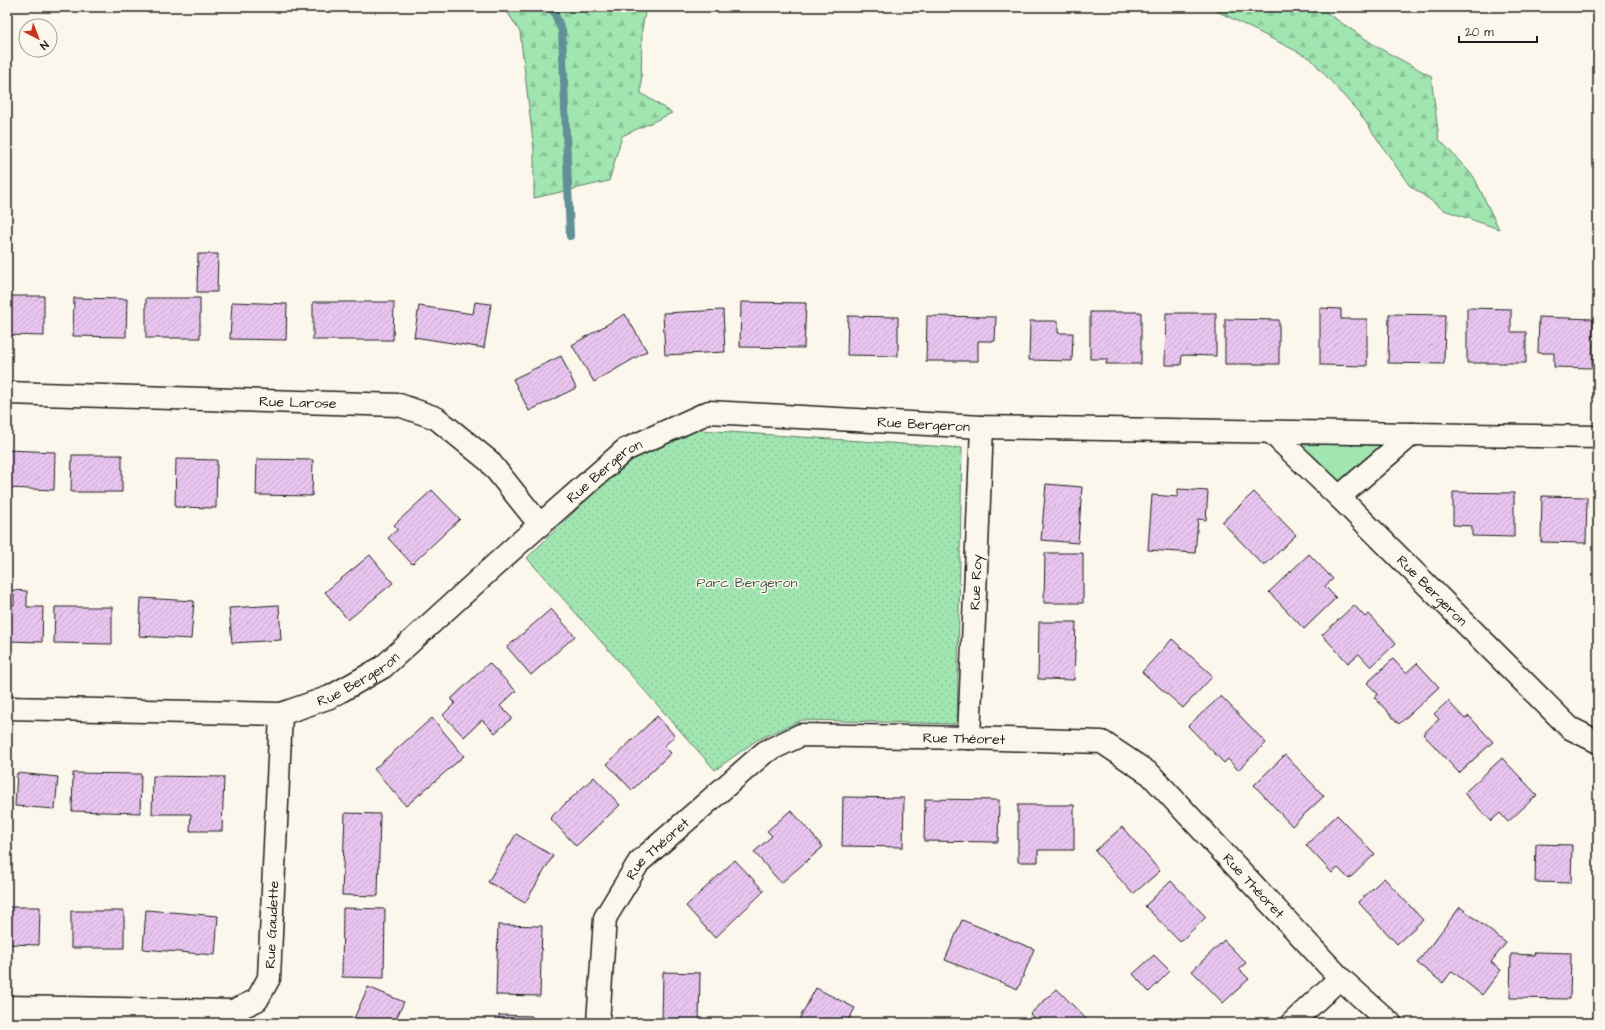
<svg xmlns="http://www.w3.org/2000/svg" width="1605" height="1030" font-family="'Architects Daughter',sans-serif">
  <style>
    .grass { fill: #a1e5b1; stroke: #5e8066 }
    .forest { fill: url(#forest-firs); stroke: #5e8066 }
    .park { fill: url(#park-dots); stroke: #5e8066 }
    .lines { fill: none; stroke-linecap: round; stroke-linejoin: round }
    .stream { stroke: #609196; stroke-width: 8 }
    .building { fill: url(#building-hatch); stroke: #1c1c1c }
    .minor-casing { stroke: #1c1c1c; stroke-width: 25 }
    .minor { stroke: #fbf7ec; stroke-width: 22 }
    .labels { text-anchor: middle; stroke-width: 3; stroke-linejoin: round; paint-order: stroke }
    .street-label { font-size: 14px; fill: #1c1c1c; stroke: #fbf7ec }
    .park-label { font-size: 14px; fill: #445849; stroke: #fbf7ec }
  </style>
  <defs>
    <pattern id="forest-firs" width="22" height="20" patternUnits="userSpaceOnUse"><rect width="22" height="20" fill="#a1e5b1"/><path d="M5 1l3.5 6h-7zM16 11l3.5 6h-7z" fill="#8ac498"/></pattern>
    <pattern id="park-dots" width="8" height="8" patternUnits="userSpaceOnUse"><rect width="8" height="8" fill="#a1e5b1"/><path d="M2 2h.1M6 6h.1" fill="none" stroke="#8ac498" stroke-width="1.8" stroke-linecap="round"/></pattern>
    <pattern id="building-hatch" width="6" height="6" patternUnits="userSpaceOnUse"><rect width="6" height="6" fill="#e9c5ef"/><path d="M-1 1l2-2M0 6l6-6M5 7l2-2" fill="none" stroke="#c7a9cc"/></pattern>
  </defs>
  <rect width="100%" height="100%" fill="#fbf7ec"/>
  <filter id="ink" filterUnits="userSpaceOnUse"><feTurbulence type="fractalNoise" baseFrequency=".025" numOctaves="2"/><feDisplacementMap in="SourceGraphic" scale="8" xChannelSelector="R" yChannelSelector="G"/><feConvolveMatrix kernelMatrix="1 2 1 2 8 2 1 2 1" color-interpolation-filters="sRGB"/></filter>
  <g filter="url(#ink)">
    <path class="grass" d="M1289,440L1391,442L1340,486Z"/>
    <path class="forest" d="M504,7H646L642,29L641,93L672,113L622,136L609,181L534,198V150L520,32Z
      M1209,7H1318L1379,48L1431,76L1439,139L1474,177L1499,229L1444,210L1409,185L1360,114L1310,58Z"/>
    <path class="park" d="M686,429L962,448L957,724L802,720L757,740L715,770L527,558L622,465Z"/>
    <g class="lines">
      <path class="stream" d="M552,7L562,31L570,236"/>
    </g>
    <path class="building" d="M198,254H218L217,292H197Z
      M7,296H44V336L7,335Z
      M74,298L127,299L126,337L73,336Z
      M146,298H200V338H146Z
      M232,302L287,304L286,340L230,339Z
      M313,302H394L393,340H313Z
      M475,302L491,304L484,348L414,337L419,306L473,314Z
      M741,302L806,303L804,348L740,347Z
      M1320,308L1341,309V319H1367V366L1320,365Z
      M1467,308L1511,309V332H1526V363H1467Z
      M723,310L725,352L665,355L663,313Z
      M1090,312H1141V364H1106L1107,359H1090Z
      M1166,313H1216V356L1182,355L1181,365H1165Z
      M625,314L647,351L594,382L572,345Z
      M1389,314L1445,315L1444,364L1388,363Z
      M848,316L898,317V356L847,355Z
      M927,316L996,317L995,341H978V361H926Z
      M1539,317L1593,319L1592,368L1554,367V353H1538Z
      M1225,319L1279,320V364H1225Z
      M1030,321H1058V333H1073L1072,361L1029,360Z
      M561,356L576,388L529,411L513,379Z
      M7,450L55,452L54,490L7,488Z
      M72,455H122V492H71Z
      M176,459L217,460L216,508L175,507Z
      M257,459L313,460L312,496L256,495Z
      M1046,484L1082,487L1078,543L1041,540Z
      M1178,489L1208,491L1206,520L1198,519L1195,553L1148,550L1152,495L1178,497Z
      M432,490L460,519L412,564L388,538L398,529L394,525Z
      M1254,492L1296,535L1264,566L1222,522Z
      M1453,492L1514,493V537L1472,536V526L1453,525Z
      M1542,496L1587,497L1586,543L1541,542Z
      M1598,501V534H1595Z
      M1045,553H1083V603H1044Z
      M1309,554L1333,579L1325,586L1336,598L1304,629L1269,592Z
      M370,555L393,583L348,620L325,592Z
      M10,590L27,591V607H43L42,642L7,641V605H14V594H11Z
      M141,598L194,601L191,639L139,636Z
      M279,605L281,640L232,643L229,608Z
      M1354,605L1365,617L1369,614L1396,643L1371,667L1359,654L1348,663L1322,635Z
      M55,607H112V644L54,643Z
      M551,609L575,636L531,675L507,647Z
      M1039,622H1076L1074,680L1038,679Z
      M1172,639L1213,676L1183,708L1142,672Z
      M1393,659L1406,673L1417,663L1439,687L1399,724L1374,697L1378,694L1367,683Z
      M489,663L516,691L500,706L512,718L495,733L482,720L464,737L443,715L455,703L451,699Z
      M1221,696L1266,743L1238,770L1228,759L1224,763L1188,726Z
      M1448,701L1465,719L1469,716L1493,742L1459,773L1423,734L1439,719L1434,714Z
      M657,716L675,736L664,746L671,753L632,790L607,764Z
      M432,718L464,756L406,806L374,769Z
      M1285,755L1324,796L1292,826L1254,785Z
      M1502,758L1537,795L1508,822L1500,813L1491,821L1464,793Z
      M17,773L58,777L55,809L15,806Z
      M73,773L141,774L140,813L72,811Z
      M153,776L224,777L222,831H190L191,814H152Z
      M594,777L620,805L576,846L550,818Z
      M843,797L904,798L903,847L842,846Z
      M925,799L999,800L998,842L924,841Z
      M1018,805H1074V850H1038V862H1018Z
      M791,810L823,847L781,883L754,852L772,836L767,831Z
      M345,813L380,814L378,896L342,895Z
      M1337,815L1375,854L1349,879L1338,868L1332,873L1306,845Z
      M1122,827L1160,871L1133,894L1095,851Z
      M516,834L553,856L525,903L488,882Z
      M1536,844L1572,845L1571,883L1535,882Z
      M735,860L764,891L715,938L686,906Z
      M1384,878L1423,920L1397,944L1358,902Z
      M1171,881L1206,917L1180,942L1145,906Z
      M7,907H40L39,945L7,944Z
      M1460,907L1506,943L1491,962L1501,970L1482,995L1452,971L1443,983L1417,963Z
      M343,908L385,909L384,978L342,977Z
      M146,910L218,916L215,955L143,949Z
      M71,911H124V948H71Z
      M962,920L1034,949L1018,989L945,960Z
      M498,925L542,926L540,996L496,995Z
      M1224,940L1246,963L1239,969L1249,979L1223,1003L1192,971Z
      M1535,952L1571,953L1570,999L1510,998L1511,954L1534,955Z
      M1154,955L1170,971L1149,992L1133,974Z
      M663,972L700,973L699,1023H662Z
      M368,987L404,1002L394,1023H352Z
      M816,988L855,1008L847,1023H797Z
      M1057,989L1090,1023H1039L1030,1014Z
      M499,1015L532,1016V1023H498Z"/>
    <g class="lines">
      <defs>
        <g id="minor">
          <path id="s1" d="M7,393L399,405L436,418L489,461L540,525"/>
          <path id="s2" d="M1271,432L1339,497L1570,728L1598,742"/>
          <path d="M1339,497L1412,434"/>
          <path id="s3" d="M7,708L281,714L330,697L383,667L517,545L625,450L709,412L982,427L1598,437"/>
          <path id="s4" d="M969,738L982,427"/>
          <path id="s5" d="M7,1007L233,1011L257,1000L269,978L281,714"/>
          <path id="s6" d="M598,1023L605,918L639,862L765,752L801,735L969,738L1102,742L1150,774L1340,978L1390,1023"/>
          <path d="M1292,1023L1340,978"/>
        </g>
      </defs>
      <use href="#minor" class="minor-casing"/>
      <use href="#minor" class="minor"/>
    </g>
  </g>
  <g class="labels">
    <g class="street-label">
      <text dy="5" stroke="none"><textPath href="#s1" startOffset="291">Rue Larose</textPath></text>
      <text dy="5" stroke="none"><textPath href="#s3" startOffset="1019">Rue Bergeron</textPath></text>
      <text dy="5" stroke="none"><textPath href="#s3" startOffset="683">Rue Bergeron</textPath></text>
      <text dy="5" stroke="none"><textPath href="#s4" startOffset="156">Rue Roy</textPath></text>
      <text dy="5" stroke="none"><textPath href="#s2" startOffset="226">Rue Bergeron</textPath></text>
      <text dy="5" stroke="none"><textPath href="#s3" startOffset="359">Rue Bergeron</textPath></text>
      <text dy="5" stroke="none"><textPath href="#s6" startOffset="541">Rue Théoret</textPath></text>
      <text dy="5" stroke="none"><textPath href="#s6" startOffset="193">Rue Théoret</textPath></text>
      <text dy="5" stroke="none"><textPath href="#s6" startOffset="889">Rue Théoret</textPath></text>
      <text dy="5" stroke="none"><textPath href="#s5" startOffset="331">Rue Gaudette</textPath></text>
    </g>
    <g class="park-label">
      <text x="747" y="587">Parc Bergeron</text>
    </g>
  </g>
  <rect width="1605" height="1030" fill="none" stroke="#fbf7ec" stroke-width="24"/>
  <rect x="12" y="12" width="1581" height="1006" fill="none" stroke="#1c1c1c" stroke-width="1.5" filter="url(#ink)"/>
  <g transform="translate(38 38) rotate(138)"><circle r="19" fill="#fbf7ec" stroke="#a29f99"/>
  <path d="M0-3L7 15L0 10L-7 15Z" fill="#c8321e"/>
  <text y="-6" font-size="11" font-weight="bold" text-anchor="middle" fill="#1c1c1c">N</text>
  </g>
  <path d="M1459 36v6h78v-6" fill="none" stroke="#1c1c1c" stroke-width="2"/>
  <text x="1465" y="36" font-size="12" fill="#1c1c1c" stroke="#fbf7ec" stroke-width="3" paint-order="stroke">20 m</text>
</svg>
